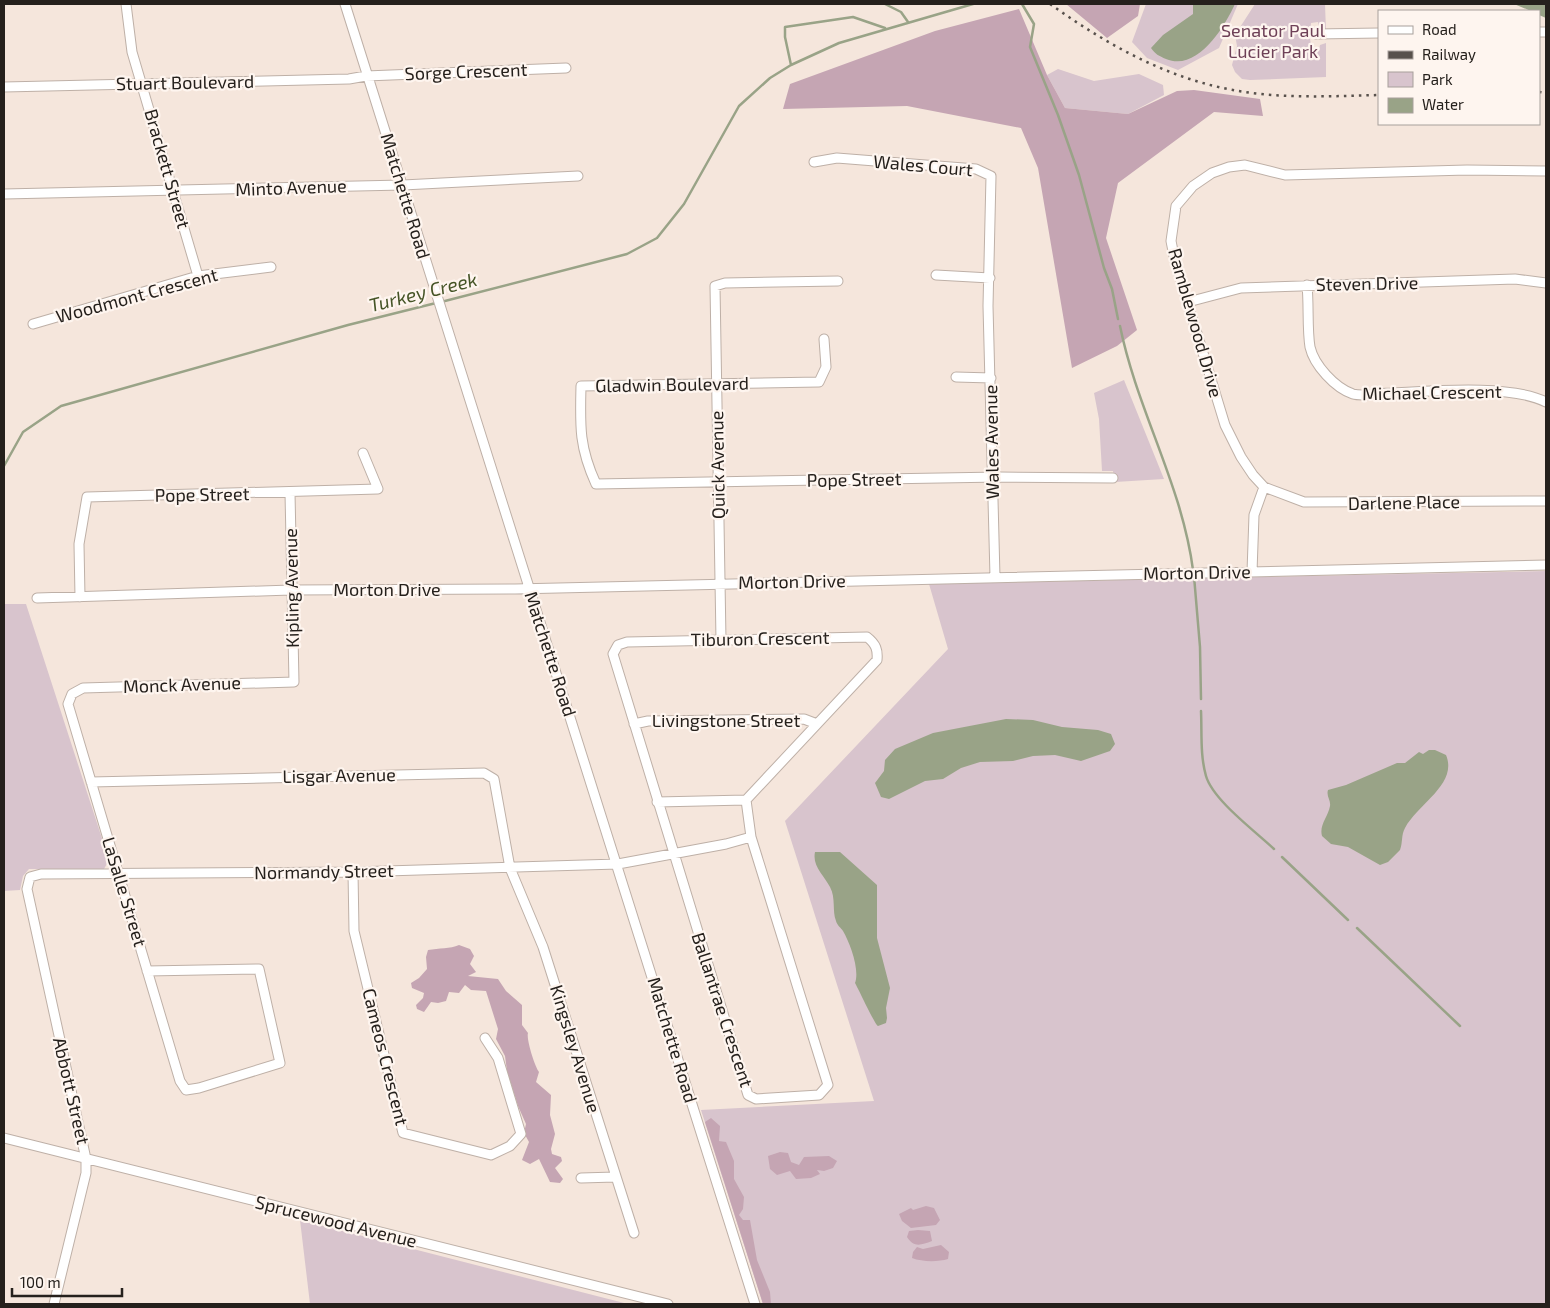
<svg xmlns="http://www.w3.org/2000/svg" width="1550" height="1308" font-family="'Exo 2',sans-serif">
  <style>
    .green { fill: #d8c4cd }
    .forest { fill: #c5a5b3 }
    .water { fill: #99a387 }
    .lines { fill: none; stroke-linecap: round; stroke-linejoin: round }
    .stream { stroke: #99a387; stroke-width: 2.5 }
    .minor-casing { stroke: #beb0a7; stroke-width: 11 }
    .minor { stroke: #fff; stroke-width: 9 }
    .rail { stroke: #58514c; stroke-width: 2.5; stroke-dasharray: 2.5 5; stroke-linecap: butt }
    .labels { text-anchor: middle; stroke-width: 4.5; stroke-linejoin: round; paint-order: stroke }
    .park-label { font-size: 18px; fill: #6e4057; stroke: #fef5ef }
    .street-label { font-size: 18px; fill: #25201c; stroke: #fef5ef }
    .water-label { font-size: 19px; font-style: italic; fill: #455426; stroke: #fef5ef }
  </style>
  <rect width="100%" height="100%" fill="#f5e6dc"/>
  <path class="green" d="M1146,4H1238L1219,48L1178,70L1147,58L1132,42Z
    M1255,4H1325L1326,31L1319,26L1318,22L1311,23L1310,39L1312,50H1319L1320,45L1326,43V77L1250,80L1242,79L1235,72L1232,65L1237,46L1235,35Z
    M1058,69L1094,81L1139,74L1163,85L1164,95L1128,114L1065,108L1047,75Z
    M1124,380L1164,479L1115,482L1113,471H1102L1099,419L1094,393Z
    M1546,571V1304H763L701,1110L874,1101L785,821L948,649L929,584Z
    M4,604H26L109,860L104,869H29L23,876L20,890L4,891Z
    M300,1220L628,1304H310Z"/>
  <path class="forest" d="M1066,4H1140L1138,16L1107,38Z
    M1019,9L1047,75L1065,108L1128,114L1177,91L1194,90L1260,99L1263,116L1214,112L1118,183L1106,238L1137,330L1117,346L1072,368L1038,168L1021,128L907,106L783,109L790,84L935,31Z
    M459,945L470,949L474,956L470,964L476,972L468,976L498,979L506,991L522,1005V1025L528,1033C526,1039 535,1067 539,1072L536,1082L551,1095L550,1115L555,1134L551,1149L552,1154L561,1157L562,1161L555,1168L563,1179L560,1183L550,1182L539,1159L530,1164L522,1160L529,1142L524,1133L526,1124L518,1106L507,1071L505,1056L496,1039L498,1029L486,991L471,990L465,985L459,993L449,992L446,1001L438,1003L431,1002L424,1012L417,1009L416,1005L423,998L424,993L412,988L411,983L419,978L427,969L426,957L428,950C439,948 450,949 459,945Z
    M711,1118L720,1126L719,1141L726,1142L734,1161V1179L744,1197L743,1209L739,1215L743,1220H750L757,1260L770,1292L771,1304H763L705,1122Z
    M780,1152L788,1153L791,1162L799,1165L804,1157L829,1156L837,1161L833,1168L824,1171L817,1170L820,1174L811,1178L796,1179L790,1171L777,1175L770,1169L768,1156Z
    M926,1206L934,1208L940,1220L936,1225L911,1228L902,1221L899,1214L911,1208L913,1210Z
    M918,1230L930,1231L932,1241C921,1245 914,1248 907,1237L909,1231Z
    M941,1245L949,1252L948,1259C938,1262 922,1262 912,1258L913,1252L917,1247L923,1249Z"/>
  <path class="water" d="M1193,4H1235C1224,28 1197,72 1166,59C1159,56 1155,54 1151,48L1163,35L1193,14Z
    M1514,4H1546V18L1539,15V11H1531Z
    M1006,719L1033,720L1062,727L1098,730L1111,734L1115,744L1110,751L1081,761L1055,755L1033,756L1013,761L980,762L961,768L943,779L925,781L889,799L881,797L875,783L884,771L885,760L895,749L933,733Z
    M1429,750H1435L1446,755C1458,784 1419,803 1405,828C1401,835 1403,842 1400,850L1388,862L1380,865L1348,847L1331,844L1322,836C1319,825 1328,817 1330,806C1331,800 1326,796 1328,790L1346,785L1397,763H1405L1419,752L1423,754Z
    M815,852H840L877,885V938L890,988L886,1008L887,1018L886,1023L878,1026C875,1025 859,990 855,983C860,970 850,943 843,931C841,928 837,925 836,921C832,911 836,898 830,887C824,875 812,866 815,852Z"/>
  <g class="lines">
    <path class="stream" d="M885,4L901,12L908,22
      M1022,4L1034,24L1030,47L1058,115L1079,175L1104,268L1112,289L1118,319
      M791,65L785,37V27L853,17L885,28
      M441,302L627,254L657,238L684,204L739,106L770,78L791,65L839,43L973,4
      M1120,326C1137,410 1182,485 1193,570
      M4,466L23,432L61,406L348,325L436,303
      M1194,576L1200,647L1201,699
      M1201,711C1202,733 1200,755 1206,776C1213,800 1255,831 1274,849
      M1282,857L1348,920
      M1357,928L1460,1026"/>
    <defs>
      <path id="minor" d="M126,4L132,52L198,276
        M345,4L755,1304
        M1539,32H1546
        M1316,34L1379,33
        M4,87L349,79L366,76L566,68
        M814,162L837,158L976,169L991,176L988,306L995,577
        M4,194L403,185L578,176
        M936,275L990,278
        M1307,285C1309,304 1307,329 1310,347C1314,365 1335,388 1353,394C1363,397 1380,393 1391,393C1433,391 1510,384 1546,402
        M1188,302L1241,288L1515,279L1546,283
        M33,324L198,276L271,267
        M824,339L826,367L819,382L581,386C580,426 579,447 596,484L1000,477L1113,478
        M956,377L991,378
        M1264,487L1304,502L1546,501
        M1252,572L1254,515L1264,487L1253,475L1241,457L1225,425L1175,261L1171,241L1176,206L1193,186L1212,173L1229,167L1245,165L1285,175L1467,170L1546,171
        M80,597L79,544L87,497L378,489L363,453
        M37,598L291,590L515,589L1546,565
        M867,637C876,644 878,650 877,660L746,800L751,837L828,1085L819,1095L756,1099L748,1095L613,654L618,645L627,642Z
        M721,640L715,286L725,283L838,281
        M634,724L648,721L804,719L817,724
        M91,782L484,773L494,779L510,868L543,947L634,1233
        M657,802L746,800
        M353,872L354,931L403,1133L491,1155L510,1146L521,1134L498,1058L485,1038
        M147,971L259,969L280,1063L199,1088L186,1090L180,1081L68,704L72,694L83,688L294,682L290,493
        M4,1138L668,1304
        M581,1178L615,1177
        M54,1304L86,1173V1159L27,889L30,877L41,874L353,872L618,864L726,844L751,837"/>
    </defs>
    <use href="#minor" class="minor-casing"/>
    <use href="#minor" class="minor"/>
    <path class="rail" d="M1050,4C1115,50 1180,86 1261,94C1300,98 1340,96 1379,95
      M1539,92L1546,93"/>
  </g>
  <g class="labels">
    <g class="park-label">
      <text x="1273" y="37">Senator Paul<tspan x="1273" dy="21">Lucier Park</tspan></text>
    </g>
    <g class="street-label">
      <text transform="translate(466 72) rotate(-2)" y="6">Sorge Crescent</text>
      <text transform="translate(185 83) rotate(-1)" y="6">Stuart Boulevard</text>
      <text transform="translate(923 166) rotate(5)" y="6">Wales Court</text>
      <text transform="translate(167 169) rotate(74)" y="6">Brackett Street</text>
      <text transform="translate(291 188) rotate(-2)" y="6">Minto Avenue</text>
      <text transform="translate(405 196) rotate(73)" y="6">Matchette Road</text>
      <text transform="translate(1367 284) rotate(-1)" y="6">Steven Drive</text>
      <text transform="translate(137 296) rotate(-15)" y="6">Woodmont Crescent</text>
      <text transform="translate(1195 323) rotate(74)" y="6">Ramblewood Drive</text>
      <text transform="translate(672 385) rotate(-1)" y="6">Gladwin Boulevard</text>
      <text transform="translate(1432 393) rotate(-1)" y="6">Michael Crescent</text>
      <text transform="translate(992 442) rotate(-91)" y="6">Wales Avenue</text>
      <text transform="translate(718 465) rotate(-91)" y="6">Quick Avenue</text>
      <text transform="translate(854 480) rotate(-1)" y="6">Pope Street</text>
      <text transform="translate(202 495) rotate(-1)" y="6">Pope Street</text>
      <text transform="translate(1404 503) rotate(-1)" y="6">Darlene Place</text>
      <text transform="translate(1197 573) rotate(-1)" y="6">Morton Drive</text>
      <text transform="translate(792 582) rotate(-1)" y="6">Morton Drive</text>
      <text transform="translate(292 588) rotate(-91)" y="6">Kipling Avenue</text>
      <text x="387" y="596">Morton Drive</text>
      <text transform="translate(760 639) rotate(-1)" y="6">Tiburon Crescent</text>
      <text transform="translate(550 654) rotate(72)" y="6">Matchette Road</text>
      <text transform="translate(182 685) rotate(-2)" y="6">Monck Avenue</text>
      <text x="726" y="727">Livingstone Street</text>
      <text transform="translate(339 776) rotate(-1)" y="6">Lisgar Avenue</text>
      <text transform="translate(324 872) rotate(-1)" y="6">Normandy Street</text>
      <text transform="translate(124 892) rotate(73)" y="6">LaSalle Street</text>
      <text transform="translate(722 1010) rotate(72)" y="6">Ballantrae Crescent</text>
      <text transform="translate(672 1040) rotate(73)" y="6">Matchette Road</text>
      <text transform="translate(575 1049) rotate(73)" y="6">Kingsley Avenue</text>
      <text transform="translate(385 1057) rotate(76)" y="6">Cameos Crescent</text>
      <text transform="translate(71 1091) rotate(77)" y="6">Abbott Street</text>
      <text transform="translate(336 1222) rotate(14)" y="6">Sprucewood Avenue</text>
    </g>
    <g class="water-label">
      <text transform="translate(423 292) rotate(-14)" y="7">Turkey Creek</text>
    </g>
  </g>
  <rect width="1550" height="1308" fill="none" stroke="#25201c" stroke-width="10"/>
  <rect x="1378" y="10" width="162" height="115" fill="#fef5ef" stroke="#a7a09b"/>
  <rect x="1388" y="26" width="25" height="8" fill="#ffffff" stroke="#a7a09b"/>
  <text x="1422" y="35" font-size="15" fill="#25201c">Road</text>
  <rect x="1388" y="51" width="25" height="8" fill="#58514c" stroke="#a7a09b"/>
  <text x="1422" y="60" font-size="15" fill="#25201c">Railway</text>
  <rect x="1388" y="72" width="25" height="15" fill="#d8c4cd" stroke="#a7a09b"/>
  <text x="1422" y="85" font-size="15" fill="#25201c">Park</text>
  <rect x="1388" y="98" width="25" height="15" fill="#99a387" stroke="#a7a09b"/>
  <text x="1422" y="110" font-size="15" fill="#25201c">Water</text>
  <path d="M12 1288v8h110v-8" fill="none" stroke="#25201c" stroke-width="2.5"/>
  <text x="20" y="1288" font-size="15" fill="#25201c" stroke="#fef5ef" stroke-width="4" paint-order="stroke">100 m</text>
</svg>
